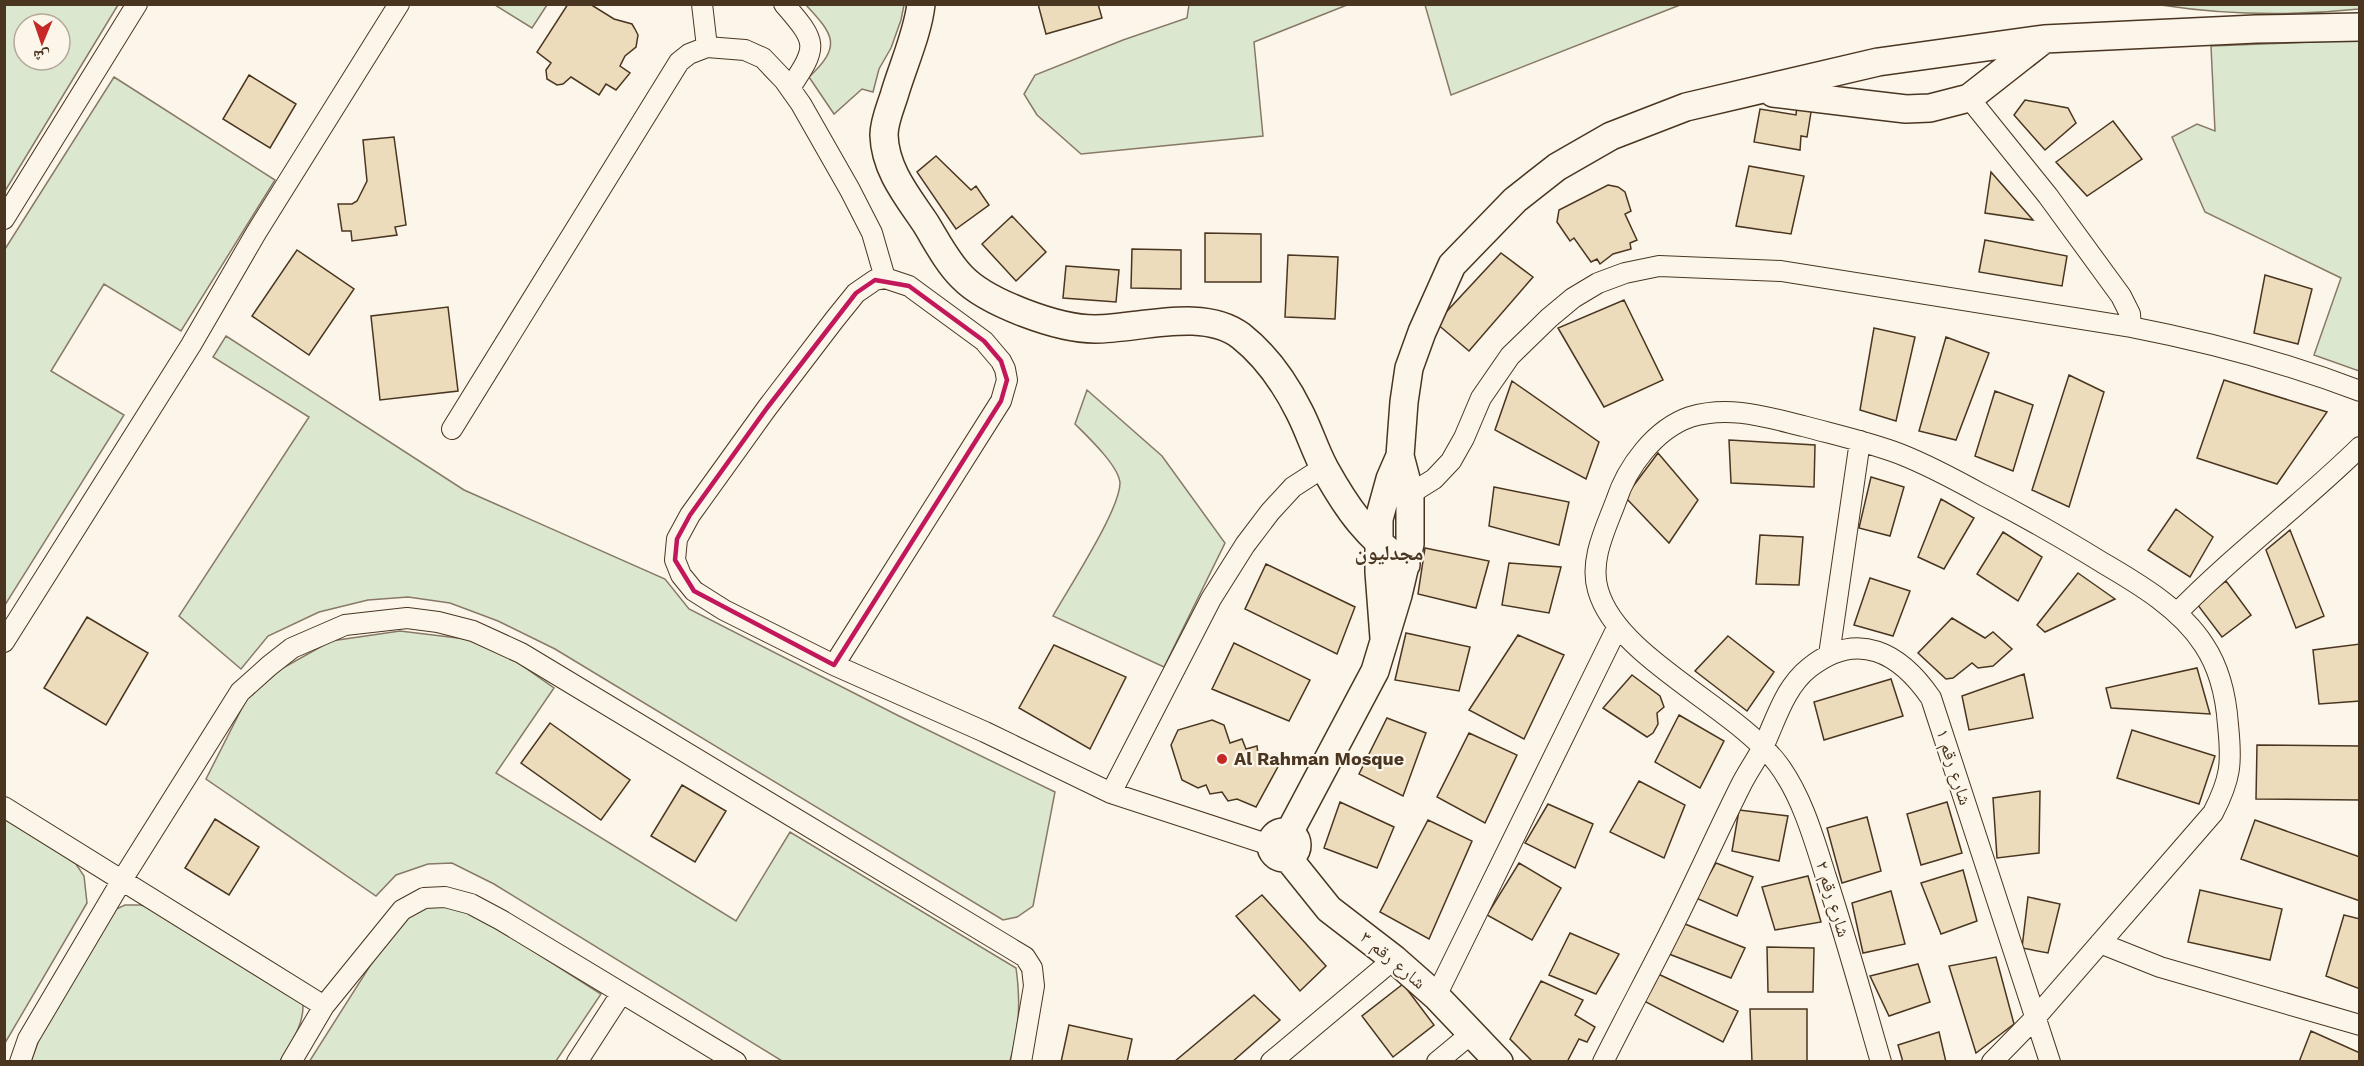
<svg xmlns="http://www.w3.org/2000/svg" width="2364" height="1066" font-family="'Work Sans','Noto Naskh Arabic',sans-serif">
  <style>
    .green { fill: #dce7d0; stroke: #887966; stroke-width: 1.5; fill-rule: evenodd }
    .building { fill: #ecdcbc; stroke: #4a3520; stroke-width: 1.5 }
    .lines { fill: none; stroke-linecap: round; stroke-linejoin: round }
    .street-casing { stroke: #4a3520; stroke-width: 22 }
    .secondary-casing { stroke: #4a3520; stroke-width: 30 }
    .street { stroke: #fbf6e9; stroke-width: 20 }
    .secondary { stroke: #fbf6e9; stroke-width: 27 }
    .marked { fill: none; stroke: #c2185b; stroke-width: 4.5; stroke-linejoin: round }
    .poi-dot { fill: #c62828; stroke: #fbf6e9; stroke-width: 2 }
    .labels { text-anchor: middle; stroke-width: 4.5; stroke-linejoin: round; paint-order: stroke }
    .poi-label { font-size: 18px; font-weight: bold; fill: #4a3520; stroke: #fbf6e9; text-anchor: start }
    .street-label { font-size: 18px; fill: #4a3520; stroke: #fbf6e9 }
    .quarter-label { font-size: 21px; font-weight: bold; fill: #4a3520; stroke: #fbf6e9 }
  </style>
  <rect width="100%" height="100%" fill="#fbf6e9"/>
  <path class="green" d="M5,4L118,5L5,191L4,5ZM24,24H60V60H24Z
    M2359,4V9C2294,16 2226,15 2161,5Z
    M495,5H547L532,28Z
    M806,5H904L901,20L891,48L879,69L873,92L862,89L834,114L809,77C842,46 834,35 806,5Z
    M1189,5H1347L1254,42L1263,136L1081,154L1037,115L1024,94L1035,75L1123,40L1187,18Z
    M1425,5V4L1680,5L1451,95Z
    M2359,40V371L2314,355L2341,278L2205,212L2172,137L2197,124L2215,131L2211,46Z
    M114,77L275,180L181,331L104,284L51,371L124,415L5,605V249Z
    M226,336L464,490L665,579L689,609L899,716L1055,792L1033,906L1017,917L1003,920L555,649L498,621L450,603L408,597L368,600L319,612L268,636L241,669L179,616L309,417L213,357Z
    M1087,390L1162,456L1225,543L1164,667L1053,616C1068,589 1120,510 1120,483C1119,466 1087,436 1075,424Z
    M400,631L466,639L507,655L554,688L496,773L736,921L790,832L1016,968C1021,1003 1019,1028 1010,1061H782L494,884L452,863L428,864L396,875L376,896L206,779L246,700L281,669L331,641Z
    M4,816L76,864L84,876L87,903L5,1043Z
    M125,905H141L164,913L303,1003C304,1026 291,1042 280,1061L31,1062L47,1017L114,910Z
    M424,906H462L601,994L556,1061L309,1062L394,928Z"/>
  <path class="building" d="M568,4H590L614,19L632,24L635,29L638,35L636,47L625,56L620,66L630,73L616,90L606,84L599,95L571,77L563,84L557,85L547,79L546,70L551,63L537,52Z
    M1038,4H1098L1102,18L1046,34Z
    M249,75L296,104L270,148L223,119Z
    M2025,100L2068,108L2076,123L2045,150L2014,115Z
    M1797,104L1812,106L1807,137L1801,136L1800,150L1754,142L1760,109L1796,115Z
    M2113,121L2142,159L2087,196L2056,162Z
    M394,137L406,225L395,227L397,235L352,241L351,231H342L338,204H352L357,201L367,181L363,140Z
    M936,156L971,190L976,186L989,205L956,229L917,172Z
    M1749,166L1804,176L1791,234L1736,226Z
    M1991,172L2033,220L1985,213Z
    M1608,185L1618,187L1625,192L1631,211L1625,214L1637,240L1630,243L1631,249L1613,254L1600,264L1597,259L1591,262L1574,238L1570,241L1557,222L1559,210Z
    M1012,216L1046,252L1016,281L982,244Z
    M1205,233L1261,234V282H1205Z
    M1985,240L2067,256L2062,286L1979,272Z
    M1132,249L1181,250V289L1131,288Z
    M297,250L354,289L309,355L252,316Z
    M1501,253L1533,277L1469,351L1436,323Z
    M1288,255L1338,257L1335,319L1285,317Z
    M1066,266L1119,270L1116,302L1063,298Z
    M2265,275L2312,289L2298,344L2254,333Z
    M1624,300L1663,380L1604,407L1558,328Z
    M448,307L458,391L380,400L371,316Z
    M1874,328L1915,337L1896,421L1860,410Z
    M1946,337L1989,353L1956,440L1919,431Z
    M2069,375L2104,392L2069,507L2032,490Z
    M2224,380L2327,412L2277,484L2197,458Z
    M1512,381L1599,442L1586,479L1495,430Z
    M1995,391L2033,405L2013,471L1975,456Z
    M1729,440L1815,445L1814,487L1731,483Z
    M1658,453L1698,500L1669,543L1625,497Z
    M1871,477L1904,487L1890,536L1859,528Z
    M1494,487L1569,502L1559,545L1489,526Z
    M1941,499L1974,518L1944,569L1918,557Z
    M2176,509L2213,537L2190,577L2148,550Z
    M2290,530L2324,616L2296,628L2266,550Z
    M2003,532L2042,557L2018,601L1977,574Z
    M1760,535L1803,537L1799,585L1756,584Z
    M1425,548L1489,561L1476,608L1418,594Z
    M1509,563L1561,567L1549,613L1502,605Z
    M1266,564L1355,607L1337,654L1245,609Z
    M2078,573L2115,599L2045,632L2037,625Z
    M1870,578L1910,591L1893,636L1854,625Z
    M2226,581L2251,615L2222,637L2197,604Z
    M87,617L148,653L106,725L44,688Z
    M1952,618L1985,638L1993,632L2012,649L1993,666L1978,668L1972,663L1953,678L1946,679L1918,653Z
    M1406,633L1470,647L1459,691L1395,680Z
    M1518,635L1564,655L1524,739L1469,710Z
    M1728,636L1774,672L1747,711L1695,671Z
    M1234,643L1310,680L1289,721L1212,689Z
    M2360,644V701L2319,704L2313,650Z
    M1054,645L1126,677L1090,749L1019,708Z
    M2197,668L2210,714L2111,708L2106,688Z
    M2024,674L2033,718L1969,730L1962,696Z
    M1632,675L1660,696L1664,707L1657,713L1658,724L1653,733L1647,737L1603,708Z
    M1891,679L1903,716L1824,740L1814,702Z
    M1679,715L1724,741L1700,788L1655,762Z
    M1387,718L1426,733L1403,796L1359,774Z
    M1212,720L1224,725L1230,743L1242,739L1246,749L1257,746L1258,754L1280,763L1256,807L1237,799L1228,801L1222,792L1210,794L1206,785L1198,788L1182,780L1171,745L1178,730Z
    M550,723L630,780L601,820L521,763Z
    M2132,730L2215,756L2199,804L2117,778Z
    M1469,733L1517,755L1485,823L1437,797Z
    M2257,745L2360,746V800L2256,799Z
    M1639,781L1685,805L1664,858L1610,832Z
    M682,785L726,811L695,862L651,836Z
    M2040,791L2039,853L1997,858L1993,798Z
    M1340,802L1394,827L1377,868L1324,848Z
    M1947,802L1962,853L1921,865L1907,814Z
    M1548,804L1593,824L1575,868L1525,843Z
    M1739,810L1788,816L1779,861L1732,851Z
    M1867,817L1881,871L1842,883L1827,828Z
    M215,819L259,847L229,895L185,868Z
    M1428,820L1472,841L1429,939L1380,912Z
    M2255,820L2360,857V901L2241,859Z
    M1519,863L1561,888L1532,940L1487,915Z
    M1716,863L1753,877L1737,916L1696,898Z
    M1963,870L1977,921L1941,934L1921,883Z
    M1808,876L1821,922L1775,930L1762,887Z
    M2200,890L2282,909L2270,960L2188,942Z
    M1891,891L1905,944L1863,953L1852,903Z
    M1262,895L1326,966L1300,991L1236,916Z
    M2028,897L2060,904L2048,953L2022,948Z
    M2344,915L2360,919V989L2326,976Z
    M1685,924L1745,948L1731,978L1669,954Z
    M1570,933L1619,954L1596,994L1549,975Z
    M1767,947L1814,948L1813,992H1768Z
    M1996,957L2014,1024L1976,1053L1949,966Z
    M1918,964L1930,1002L1889,1016L1870,976Z
    M1656,973L1738,1011L1723,1042L1644,1001Z
    M1541,981L1583,1000L1575,1015L1595,1027L1587,1042L1579,1039L1567,1062H1533L1510,1039Z
    M1403,984L1434,1025L1393,1057L1362,1016Z
    M1254,995L1280,1020L1232,1062H1174Z
    M1750,1009H1807V1061L1752,1062Z
    M1069,1025L1132,1039L1127,1062H1061Z
    M2311,1031L2360,1053V1062H2299Z
    M1939,1032L1946,1062H1903L1898,1045Z"/>
  <g class="lines">
    <defs>
      <path id="street" d="M702,4L707,47
        M784,4C818,43 818,46 790,88
        M1969,98L2048,196L2121,296L2130,314L2131,327
        M4,219L137,4
        M885,278L909,286L984,341L1001,361L1005,369L1007,380L1001,401L834,665L724,610L694,591L681,575L675,560L677,539L690,515L767,408L835,319L856,293L875,280Z
        M452,429L679,62L689,54L707,47L745,50L763,58L784,80L801,104L850,190L872,233L885,278
        M1410,494L1434,479L1451,461L1464,438L1481,398L1510,356L1549,318L1573,298L1598,283L1625,273L1659,266L1781,271L2131,327C2209,342 2286,363 2360,391
        M2177,613C2234,554 2301,505 2360,447
        M4,642L191,345L256,233L399,4
        M1829,655L1860,441
        M834,665L985,732L1111,793L1270,845
        M1111,793L1211,599L1245,545L1270,512L1293,487L1324,467
        M4,807L324,1006
        M2100,943L2160,967L2360,1025
        M1436,996L1617,628
        M20,1062L28,1039L122,880L240,692L269,666L292,648L345,625L407,618L438,622L473,631L521,653L1025,957L1032,968L1034,986L1021,1062
        M291,1062L324,1006L402,910L424,898L445,897L471,904L501,920L736,1062
        M577,1062L621,994
        M1271,1062L1394,959
        M1437,1062L1472,1033
        M1603,1062C1626,1016 1651,970 1674,924C1697,878 1718,831 1741,785C1748,771 1757,759 1764,745C1776,719 1785,687 1809,668C1858,629 1900,653 1931,698L2050,1062
        M1881,1062C1863,1000 1846,938 1826,877C1814,839 1802,796 1778,764C1734,706 1617,658 1598,590C1589,560 1606,528 1616,501C1627,467 1655,429 1690,417C1729,405 1766,417 1803,426C1836,435 1868,442 1900,454C1928,465 1956,480 1983,495C2024,516 2064,539 2103,563C2139,584 2181,609 2204,645C2220,669 2226,696 2228,725C2232,763 2231,778 2213,813L2036,1017L1992,1062"/>
      <path id="secondary" d="M921,4C918,33 902,68 894,96C890,108 884,122 884,135C885,170 908,197 926,224C937,242 947,262 962,277C987,303 1058,329 1095,329C1139,329 1203,307 1241,336C1266,356 1285,383 1299,411C1309,430 1315,451 1325,469C1349,512 1367,536 1406,565
        M1773,93L1872,105L1906,109L1930,108L1969,98L2043,40
        M1384,638L1379,572V519L1390,479L1400,456L1404,402L1409,368L1422,332L1452,265L1515,200L1557,167L1611,136L1686,107L1878,62L2044,39L2256,29L2360,27
        M1271 845a13 13 0 1 1 26 0a13 13 0 1 1-26 0Z
        M1289,833L1375,671L1398,595L1410,544V494L1400,456
        M1288,858L1329,909L1394,959L1436,996L1499,1062"/>
    </defs>
    <use href="#street" class="street-casing"/>
    <use href="#secondary" class="secondary-casing"/>
    <use href="#street" class="street"/>
    <use href="#secondary" class="secondary"/>
  </g>
  <path class="marked" d="M875,280L909,286L984,341L1001,361L1007,380L1001,401L834,665L694,591L675,560L677,539L690,515L767,408L856,293Z"/>
  <circle class="poi-dot" cx="1222" cy="759" r="6"/>
  <g class="labels">
    <g class="poi-label">
      <text x="1234" y="765">Al Rahman Mosque</text>
    </g>
    <g class="street-label">
      <text transform="translate(1954 767) rotate(72)" y="6">شارع رقم ١</text>
      <text transform="translate(1833 899) rotate(73)" y="6">شارع رقم ٢</text>
      <text transform="translate(1393 960) rotate(40)" y="6">شارع رقم ٣</text>
    </g>
    <g class="quarter-label">
      <text x="1389" y="560">مجدليون</text>
    </g>
  </g>
  <rect width="2364" height="1066" fill="none" stroke="#4a3520" stroke-width="12"/>
  <g transform="translate(42 42) rotate(182)"><circle r="28" fill="#fbf6e9" stroke="#b4a999" stroke-width="1.5"/>
  <path d="M0-4.5L10 22L0 15L-10 22Z" fill="#c62828"/>
  <text y="-9" font-size="16" font-weight="bold" text-anchor="middle" fill="#4a3520">ش</text>
  </g>
</svg>
